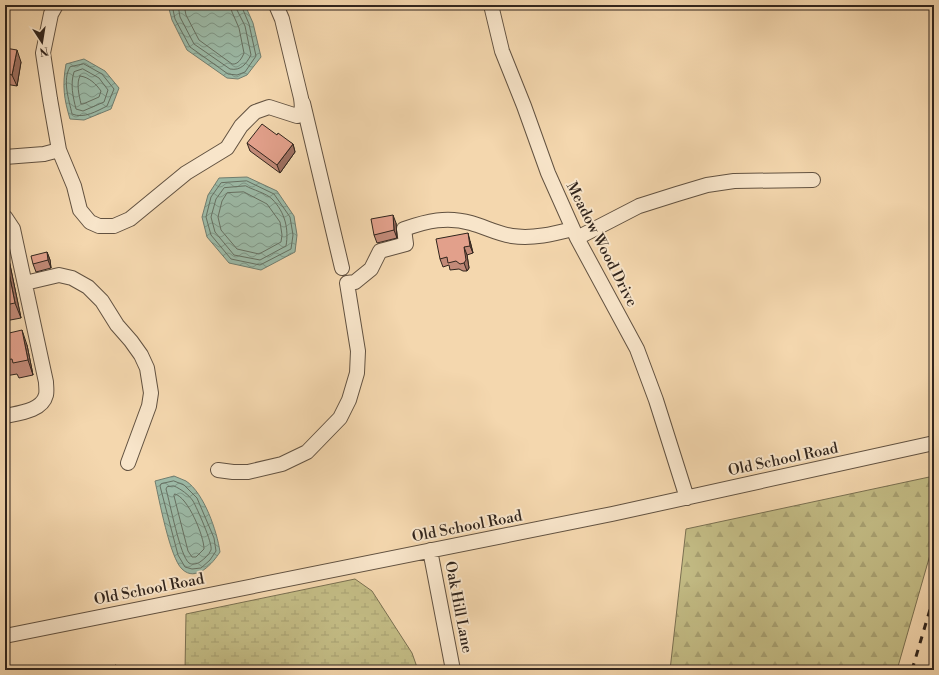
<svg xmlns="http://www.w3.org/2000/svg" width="939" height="675" font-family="'Libre Bodoni',serif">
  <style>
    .forest { fill: url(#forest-firs); stroke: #7a7051 }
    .wetland { fill: url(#wetland-marsh); stroke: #7a7051 }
    .water { fill: url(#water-waves); stroke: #717e70 }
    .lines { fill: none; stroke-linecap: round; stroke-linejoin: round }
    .shore { stroke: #667062; stroke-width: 1 }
    .minor-casing { stroke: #625241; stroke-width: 16 }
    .minor { stroke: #f8e5ca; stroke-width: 14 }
    .rail { stroke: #31251d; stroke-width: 3; stroke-dasharray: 7 7; stroke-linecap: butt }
    .wall { fill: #c28a78; stroke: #31251d }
    .shaded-wall { fill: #9e7061; stroke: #31251d }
    .building { fill: #e2a08b; stroke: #31251d }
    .labels { text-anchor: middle; stroke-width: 4; stroke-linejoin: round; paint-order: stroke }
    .street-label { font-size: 15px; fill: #31251d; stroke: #f8e5ca }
  </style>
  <defs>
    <pattern id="forest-firs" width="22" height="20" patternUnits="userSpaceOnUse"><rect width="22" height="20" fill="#c3bc85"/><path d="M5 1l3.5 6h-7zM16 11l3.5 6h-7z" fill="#a8a172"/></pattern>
    <pattern id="wetland-marsh" width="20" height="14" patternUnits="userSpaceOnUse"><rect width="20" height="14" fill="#c3bc85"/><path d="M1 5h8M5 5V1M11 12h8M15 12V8" fill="none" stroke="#a8a172"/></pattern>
    <pattern id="water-waves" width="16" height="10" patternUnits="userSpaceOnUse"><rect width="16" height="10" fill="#9cbaa7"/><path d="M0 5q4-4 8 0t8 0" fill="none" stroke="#809787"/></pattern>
  </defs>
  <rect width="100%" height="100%" fill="#f4d7ae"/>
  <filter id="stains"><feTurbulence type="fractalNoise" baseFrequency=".005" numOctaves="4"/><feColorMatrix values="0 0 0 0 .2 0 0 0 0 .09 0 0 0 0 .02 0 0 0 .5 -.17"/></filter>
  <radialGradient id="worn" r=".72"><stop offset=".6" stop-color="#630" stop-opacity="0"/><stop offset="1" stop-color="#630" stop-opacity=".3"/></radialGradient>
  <path class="forest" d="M934,476V541L897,670H670L686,529Z"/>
  <path class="wetland" d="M355,579L372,591L412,653L418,670H185L186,614Z"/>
  <path class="water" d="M168,5H245L253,23L261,57L247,75L238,79L227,78L187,50L172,20Z
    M84,59L105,71L119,88L111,109L84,120L70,119C64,99 62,86 66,64Z
    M247,177L277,191L294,216L297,235L295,252L261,270L229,263L207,237L202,217L208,195L219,178Z
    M174,476C178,478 182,479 186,481C204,493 217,531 220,552C213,563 196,583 182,569C170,558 159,499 155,481Z"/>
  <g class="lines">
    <path class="shore" d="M172,5L175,19L190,47L228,74L237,75L245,72L256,56L249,24L241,5
      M178,5L180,17L194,44L230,69C241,71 246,64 251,55L245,26L237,10L236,5
      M184,5L186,15L199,40L232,64C238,65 242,58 244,53L239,28L232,12L230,5
      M84,64L102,74L114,89L107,106C97,111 84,119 72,114C69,100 62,80 70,67Z
      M83,69L99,78L108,90L104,102L83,111L76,109C73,97 70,84 74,72Z
      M80,76C89,77 96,84 101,91L99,97L83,104H81C79,95 76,83 80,76Z
      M247,181L274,194L290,217L293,235L291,249L260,265L231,259L211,235L206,217L211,197L221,183Z
      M246,186C253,190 266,193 272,199C285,212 289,229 286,246L260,260L234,255L215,232L211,217L216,199L224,188Z
      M244,192L267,204L280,222L282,235L281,242L259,254L237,249L221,230L218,217L222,201L227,193Z
      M174,481L184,485L197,498L214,538L216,551L210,560L201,568L192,569L185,567L178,555L160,486L161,484Z
      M174,486C181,489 189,495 193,501C197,508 213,544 211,550C209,555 204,559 200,562C197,564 192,565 189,563C180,556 170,503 166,489L167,487Z
      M175,494C188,497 204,536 204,549L196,557H192L188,551L174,496Z"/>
    <defs>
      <path id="minor" d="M56,5L51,14L43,53L50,99L59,150L74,186L80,210L90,222L99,226H114L130,219L186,173L227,148L241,126L255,112L269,107L297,116C303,111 302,105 301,98L282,19L276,5
        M491,5L502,51L524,106L548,173L577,238L637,349L656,400L687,498
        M303,103L342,268
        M5,157L44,154L59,150
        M5,217L13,229L46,382C46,386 47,391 46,395C42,411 19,413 5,416
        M577,238L639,206L677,194L707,185L734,181L813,180
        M25,283L59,275L72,278L88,287L102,301L117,325L131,341L141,355L147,368L151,393L149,406L128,463
        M218,470L233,472H248L282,464L307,452L340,418L349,400L357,373L358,351L347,283L355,282L371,269L380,251L406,244L404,229C427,221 447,216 471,223C485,227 498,234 512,236C533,239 553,234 573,229
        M430,550L453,670
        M5,636L612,514L934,443"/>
    </defs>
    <use href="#minor" class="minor-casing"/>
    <use href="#minor" class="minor"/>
    <path class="rail" d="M912,670L934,596"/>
  </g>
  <path class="wall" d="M5,48L21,62L17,86L5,84Z
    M277,135L293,144L295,152L280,173L250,151L247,143Z
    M396,223L397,238L377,243L374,235Z
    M470,241L473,253L467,255L469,268L467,271H463L459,269L450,270L449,265L443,267L440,259Z
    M5,250L9,260L21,318L5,321Z
    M47,252L50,260L51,268L36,272L33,264Z
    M5,334L27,345L33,375L19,378L17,374L5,376Z"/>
  <path class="shaded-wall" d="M17,50L21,62L17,86L12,75Z
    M293,144L295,152L280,173L277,165Z
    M393,215L396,223L397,238L394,230Z
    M468,233L473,253L470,246Z
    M464,247L467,255L469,268L467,271L464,263Z
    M5,250L9,260L21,318L15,303L5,253Z
    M47,252L50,260L51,268L48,260Z
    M22,330L27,345L33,375L28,360Z"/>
  <path class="building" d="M5,48L17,50L12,75L5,73Z
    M262,124L277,135L278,133L293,144L277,165L247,143Z
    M393,215L394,230L374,235L371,219Z
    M468,233L470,246L464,247L466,260L464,263L460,264L456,261L448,263L447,257L440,259L436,239Z
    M47,252L48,260L33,264L31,256Z
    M5,253L15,303L5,305Z
    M22,330L28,360L13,363L12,359L5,360V334Z
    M115,665L131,670H113Z"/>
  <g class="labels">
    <g class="street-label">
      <text transform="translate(602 244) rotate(63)" y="5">Meadow Wood Drive</text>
      <text transform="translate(783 459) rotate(-12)" y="5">Old School Road</text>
      <text transform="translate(467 526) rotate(-11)" y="5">Old School Road</text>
      <text transform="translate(149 589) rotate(-11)" y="5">Old School Road</text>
      <text transform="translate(459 607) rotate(79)" y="5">Oak Hill Lane</text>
    </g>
  </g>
  <rect width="939" height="675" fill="none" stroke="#f4d7ae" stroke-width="20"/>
  <rect x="6" y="6" width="927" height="663" fill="none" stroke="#31251d" stroke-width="2"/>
  <rect x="10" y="10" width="919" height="655" fill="none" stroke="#31251d"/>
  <g transform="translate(42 42) rotate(168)" stroke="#f8e5ca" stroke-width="3" paint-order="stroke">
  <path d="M0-3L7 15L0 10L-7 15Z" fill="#31251d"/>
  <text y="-6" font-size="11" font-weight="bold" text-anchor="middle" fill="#31251d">N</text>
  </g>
  <rect width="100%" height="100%" filter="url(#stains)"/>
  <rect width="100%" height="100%" fill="url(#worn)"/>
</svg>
